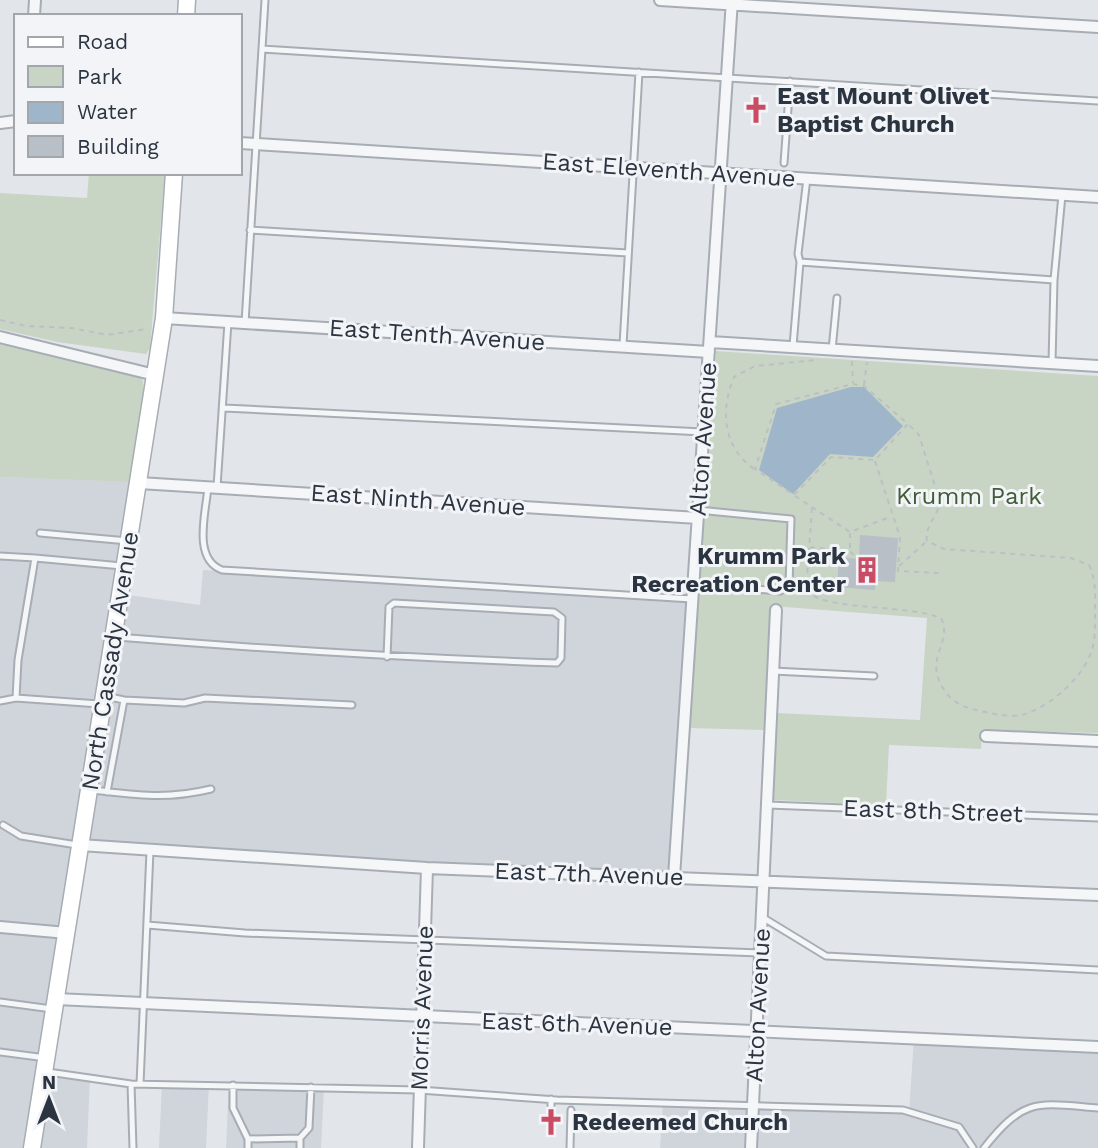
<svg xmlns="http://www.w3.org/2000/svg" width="1098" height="1148" font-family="'Work Sans',sans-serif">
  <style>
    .built { fill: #d0d5dc }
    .green { fill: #c8d4c4 }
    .water { fill: #9fb5c9 }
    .building { fill: #b9bfc7 }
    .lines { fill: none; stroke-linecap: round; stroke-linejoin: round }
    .service-casing { stroke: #a7adb4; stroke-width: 9 }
    .minor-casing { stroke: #a7adb4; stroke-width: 14 }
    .secondary-casing { stroke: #a7adb4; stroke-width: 19 }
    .path { stroke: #bcc0c5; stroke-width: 2; stroke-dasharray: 5 5; stroke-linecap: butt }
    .service { stroke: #f5f6f8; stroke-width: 5 }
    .minor { stroke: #f5f6f8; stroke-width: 10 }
    .secondary { stroke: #fff; stroke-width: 16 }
    .labels { text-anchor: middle; stroke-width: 6; stroke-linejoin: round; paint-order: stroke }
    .poi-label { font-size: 24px; font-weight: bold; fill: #2b3441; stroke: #f2f4f7; text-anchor: start }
    .street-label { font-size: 24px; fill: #2b3441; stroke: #f2f4f7 }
    .park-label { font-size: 24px; fill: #415d38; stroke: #f2f4f7 }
  </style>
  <rect width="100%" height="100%" fill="#e2e6ea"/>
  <path class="built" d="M0,477L138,482L121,594L200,605L203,570L697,600L675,876L82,844L43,1073L90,1077L87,1148H0Z
    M914,1037L1098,1044V1148H660L663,1102L909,1113Z
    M162,1082L209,1084L206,1148H159Z
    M229,1082L324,1087L321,1148H226Z"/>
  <path class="green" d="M89,173H165L150,348L146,354L57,342L0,329V193L87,198Z
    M0,341L137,374L143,381L144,392L130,482L0,477Z
    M716,351L1098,376V733L982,730L981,749L889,745L886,805L773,800L777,713L920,720L927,618L772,606L765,730L688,728Z"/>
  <path class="water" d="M851,387H864L903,426L873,457L830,454L793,494L759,470L777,408Z"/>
  <path class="building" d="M860,535L898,538L895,582L875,581V590L837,587L839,557L859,559Z"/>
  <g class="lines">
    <defs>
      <path id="service" d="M262,49L1098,101
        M784,163L790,81
        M807,178L798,254L800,262L1054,280L1062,195
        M250,230L628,253
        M245,323L265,0
        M623,345L639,72
        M793,346L800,262
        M832,350L837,298
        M1052,363L1054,280
        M224,408L703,432
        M208,487C206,512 192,559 222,570L692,599
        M217,487L228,322
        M40,533L128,541
        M0,556L35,558
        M693,584L780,591L789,586L791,519L698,510
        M117,637C264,649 410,658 557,663L561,658L562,618L554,612L394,603L389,607L387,657
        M773,671L874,676
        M105,696L124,700L107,792
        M124,700L184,703L205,698L352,705
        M0,701L16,698
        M99,704L16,698L18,660L35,558L122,566
        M92,790C138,795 165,800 211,789
        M768,805L1098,818
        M3,825L21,836L77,845
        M762,917L826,956L1098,970
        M147,925L245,933L760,953
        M0,1002L52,1009
        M0,1052L46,1058
        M48,1072L131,1084
        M140,1084L150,851
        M233,1085V1108L248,1139
        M551,1118V1099
        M133,1148L131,1084L419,1090L557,1100L903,1110L959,1127L973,1148
        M248,1148V1139L300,1138
        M300,1148V1138L309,1128L311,1087
        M570,1148L571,1110
        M984,1148C1025,1097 1036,1103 1098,1108"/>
      <path id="minor" d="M660,0L1098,27
        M34,16L35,0
        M0,123L16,121
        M240,143L1098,197
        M164,318L709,352
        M0,337L155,375
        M710,342L1098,366
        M139,483L698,518
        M986,736L1098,741
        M80,845L427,868L1098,895
        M674,877L732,0
        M0,927L67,933
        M56,999L1098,1047
        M418,1148L427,868
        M751,1148L776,610"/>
      <path id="secondary" d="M186,16L187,0
        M32,1148L155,375L164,318L174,173"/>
    </defs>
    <use href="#service" class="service-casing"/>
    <use href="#minor" class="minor-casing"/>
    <use href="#secondary" class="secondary-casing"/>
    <path class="path" d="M0,320L26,326L72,328L107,335L147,329
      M852,361L853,383
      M853,384L864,386L908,424L875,460L831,457L794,495L755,469L776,404Z
      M864,385L867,362
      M875,461L900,537L898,571L940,573
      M754,469C723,447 720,411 734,377L755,366L817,360
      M795,496L850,532L890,517
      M812,508L807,578L811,594C831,610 910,605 941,618C954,644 920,659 947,694C957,706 971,709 985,712C998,715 1015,718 1028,713C1053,704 1084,676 1092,650C1096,637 1095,621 1095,607C1095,592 1096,579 1089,565L1071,558L944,549L927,541C924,523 941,516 939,499L919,435L908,424
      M850,533V552
      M810,547L850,552L859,559
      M899,566L926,542"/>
    <use href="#service" class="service"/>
    <use href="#minor" class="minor"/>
    <use href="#secondary" class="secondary"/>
  </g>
  <defs>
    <symbol id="church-bare" viewBox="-9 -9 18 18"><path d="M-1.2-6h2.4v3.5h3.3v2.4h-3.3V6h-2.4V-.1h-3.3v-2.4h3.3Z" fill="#ca4c64" stroke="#f2f4f7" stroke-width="2.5" paint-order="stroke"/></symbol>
    <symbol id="building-bare" viewBox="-9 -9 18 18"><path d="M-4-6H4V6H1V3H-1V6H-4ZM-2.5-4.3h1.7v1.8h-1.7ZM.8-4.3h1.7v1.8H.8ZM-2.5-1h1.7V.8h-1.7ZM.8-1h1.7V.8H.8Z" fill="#ca4c64" stroke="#f2f4f7" stroke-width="2.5" paint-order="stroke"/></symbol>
  </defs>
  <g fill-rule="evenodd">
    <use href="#church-bare" x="737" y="91" width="38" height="38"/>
    <use href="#building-bare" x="848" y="551" width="38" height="38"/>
    <use href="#church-bare" x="532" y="1103" width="38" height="38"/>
  </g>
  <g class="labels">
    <g class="poi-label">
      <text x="777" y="104">East Mount Olivet<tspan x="777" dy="28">Baptist Church</tspan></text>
      <text x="846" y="564" text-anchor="end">Krumm Park<tspan x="846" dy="28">Recreation Center</tspan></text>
      <text x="572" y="1130">Redeemed Church</text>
    </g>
    <g class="street-label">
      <text transform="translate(669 170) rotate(4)" y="8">East Eleventh Avenue</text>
      <text transform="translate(437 335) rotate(4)" y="8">East Tenth Avenue</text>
      <text transform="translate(703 439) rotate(-86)" y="8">Alton Avenue</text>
      <text transform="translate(418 500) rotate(4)" y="8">East Ninth Avenue</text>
      <text transform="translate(110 661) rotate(-81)" y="8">North Cassady Avenue</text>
      <text transform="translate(933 811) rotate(2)" y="8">East 8th Street</text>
      <text transform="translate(589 874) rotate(2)" y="8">East 7th Avenue</text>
      <text transform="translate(758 1005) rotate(-87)" y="8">Alton Avenue</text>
      <text transform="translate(422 1008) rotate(-88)" y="8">Morris Avenue</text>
      <text transform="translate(577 1024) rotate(2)" y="8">East 6th Avenue</text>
    </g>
    <g class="park-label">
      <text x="969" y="504">Krumm Park</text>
    </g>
  </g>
  <rect x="14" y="14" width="228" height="161" fill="#f2f4f7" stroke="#a2a7ae" stroke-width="2"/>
  <rect x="28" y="37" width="35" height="10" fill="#ffffff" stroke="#a2a7ae" stroke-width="2"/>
  <text x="77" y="49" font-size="21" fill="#2b3441">Road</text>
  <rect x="28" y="66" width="35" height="21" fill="#c8d4c4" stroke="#a2a7ae" stroke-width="2"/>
  <text x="77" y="84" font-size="21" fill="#2b3441">Park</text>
  <rect x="28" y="102" width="35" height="21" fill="#9fb5c9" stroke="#a2a7ae" stroke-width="2"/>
  <text x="77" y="119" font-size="21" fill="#2b3441">Water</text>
  <rect x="28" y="136" width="35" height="21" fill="#b9bfc7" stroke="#a2a7ae" stroke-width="2"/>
  <text x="77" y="154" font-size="21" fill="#2b3441">Building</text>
  <g transform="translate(49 1099)" stroke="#f2f4f7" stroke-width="5" paint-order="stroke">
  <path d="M0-5L12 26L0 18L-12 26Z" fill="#2b3441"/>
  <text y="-10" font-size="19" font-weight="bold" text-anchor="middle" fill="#2b3441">N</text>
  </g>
</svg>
